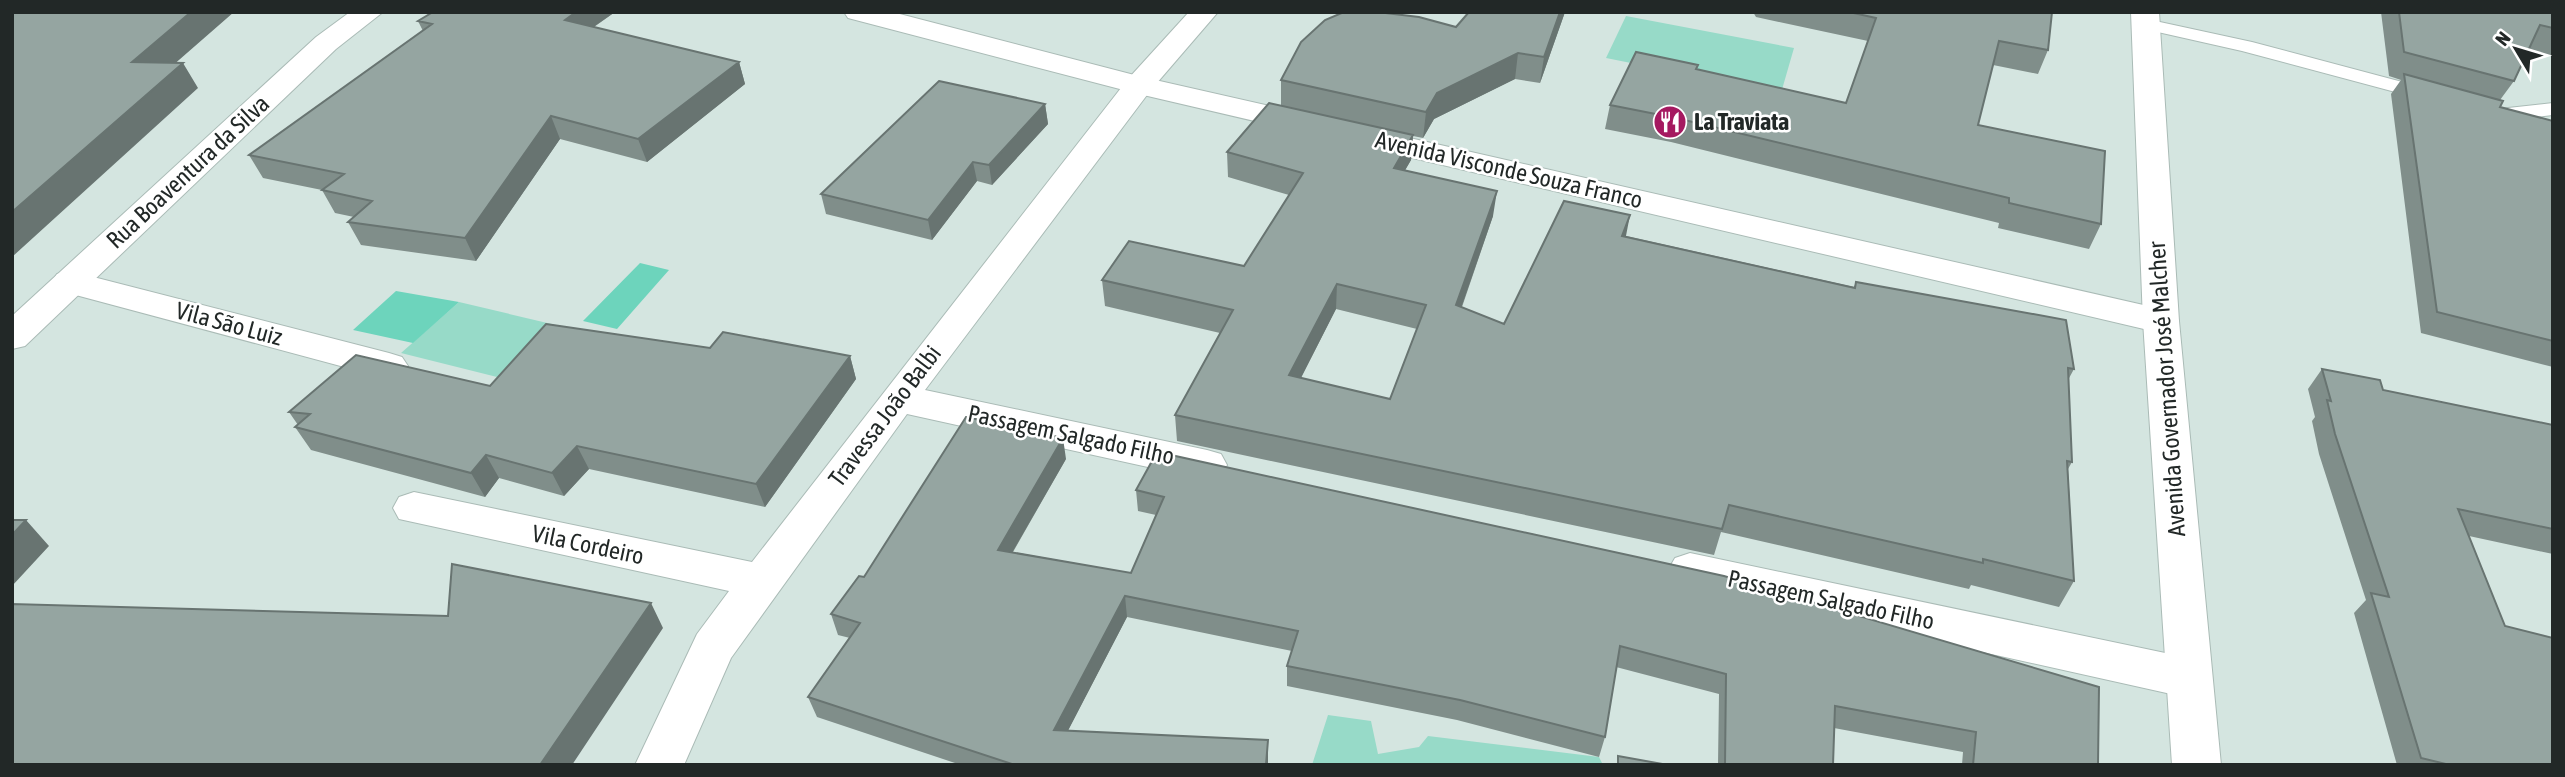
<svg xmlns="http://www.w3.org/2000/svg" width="2565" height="777" font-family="'Asap Condensed',sans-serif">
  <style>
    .green { fill: #97dac8 }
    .water { fill: #6dd4bc }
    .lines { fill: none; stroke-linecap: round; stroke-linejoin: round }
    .lane-casing { stroke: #aabbb6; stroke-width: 2 }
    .street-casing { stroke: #aabbb6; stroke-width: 2 }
    .secondary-casing { stroke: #aabbb6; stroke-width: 2 }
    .primary-casing { stroke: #aabbb6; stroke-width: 2 }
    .lane { fill: #fff; fill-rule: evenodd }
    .street { fill: #fff; fill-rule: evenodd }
    .secondary { fill: #fff; fill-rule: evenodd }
    .primary { fill: #fff; fill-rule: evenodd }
    .wall { fill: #808e8a; fill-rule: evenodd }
    .shaded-wall { fill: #687471 }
    .building { fill: #95a5a1; stroke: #687471; stroke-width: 2; fill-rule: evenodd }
    .labels { text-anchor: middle; stroke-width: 5; stroke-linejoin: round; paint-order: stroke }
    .poi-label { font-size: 24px; font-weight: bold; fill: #222827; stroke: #fff; text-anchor: start }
    .street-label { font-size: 24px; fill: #222827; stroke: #fff }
  </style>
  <rect width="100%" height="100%" fill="#d4e5e0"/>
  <path class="green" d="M1626,16L1794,48L1781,93L1606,58Z
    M459,302L560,326L505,379L401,353Z
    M1328,715L1371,721L1378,754L1419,747L1428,736L1599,757L1603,765H1312Z"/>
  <path class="water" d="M640,263L669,270L617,329L583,321Z
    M396,291L459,302L413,343L353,330Z"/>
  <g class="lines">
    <defs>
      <path id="lane" d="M2146,19L2252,42L2436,91L2439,95L2429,101L2242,51L2140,28L2137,24L2140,20Z
        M2553,103V115L2499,121L2484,117L2481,113L2491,107L2499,109Z"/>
      <path id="street" d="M1189,12H1218L1150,91L925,390L1207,450L1221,454L1227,465L1221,476L1207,480L907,414L731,658L684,765H635L697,634L729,591L399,519L393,508L399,497L414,492L752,562L1128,79Z
        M70,271L389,353L402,357L408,366L402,375L389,379L57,290L52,282L57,274Z
        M1690,553L2189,658L2205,664L2212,678L2205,692L2189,698L1690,587L1675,582L1668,570L1675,558Z"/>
      <path id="secondary" d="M350,12H383L336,49L25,346L12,349V316L316,37Z
        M844,12H892L1142,77L2161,309L2174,312L2179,321L2174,330L2161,333L1139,94L848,18Z"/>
      <path id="primary" d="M2131,12H2159L2179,321L2221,765H2172L2143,321Z"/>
    </defs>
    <use href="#lane" class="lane-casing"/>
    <use href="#street" class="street-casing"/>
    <use href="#secondary" class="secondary-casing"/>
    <use href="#primary" class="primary-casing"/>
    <use href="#lane" class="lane"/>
    <use href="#street" class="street"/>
    <use href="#secondary" class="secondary"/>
    <use href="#primary" class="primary"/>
  </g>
  <path class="wall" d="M433,12H615L594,27L739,62L745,84L647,162L560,139L476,261L361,245L348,222L354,217L335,213L322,190L263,178L249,155L423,31L418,21Z
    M1469,12H1565L1540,83L1515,79L1434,119L1423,138L1413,136L1411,160L1405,170L1493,216L1462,307L1504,324L1626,236L1854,287L1856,282L2074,369L2068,380L2072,462L2068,469L2074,581L2059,607L1971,585L1969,589L1721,532L1714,555L1177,441L1175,415L1220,333L1105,306L1102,280L1244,266L1289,195L1228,177L1227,152L1281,105V80L1456,27ZM1336,309L1417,329L1390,399L1301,378Z
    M1753,12H2052L2048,50L2038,74L1993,65L1978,125L2101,224L2089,249L1998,228L1999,223L1671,142L1605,129L1610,105L1697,70L1846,103L1868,41L1756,17Z
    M2381,12H2553V56L2528,51L2514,81L2500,100V107L2553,121V367L2421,333L2391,94L2401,80L2389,76Z
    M1045,104L1048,124L992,185L977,181L932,240L826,214L821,194Z
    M710,348L850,356L856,379L765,507L589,469L564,496L499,478L485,497L311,450L295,427L298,425L289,412L490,386Z
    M2322,369L2383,390L2553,425V554L2469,536L2553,765H2397L2354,613L2366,600L2319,454L2312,421L2315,417L2308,389Z
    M1157,452L2098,765H1962L1963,752L1834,728L1833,765H1718L1719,694L1616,667L1605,737L1599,757L1457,720L1287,686V666L1292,651L1127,617L1068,730L1268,760V765H961L817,717L808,697L850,638L838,635L831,614L864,577L1066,459L1013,552L1131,573L1156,515L1138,511L1136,490Z"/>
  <path class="shaded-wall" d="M191,12H234L148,87L132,62Z
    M576,12H615L573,41L565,20Z
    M1560,12H1565L1540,83L1544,57Z
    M1518,53L1515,79L1434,119L1423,138L1426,112L1437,93Z
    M739,62L745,84L647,162L638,139Z
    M183,63L198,88L12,257V212Z
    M1045,104L1048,124L992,185L989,165Z
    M551,116L560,139L476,261L465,238Z
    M1413,135L1411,160L1392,193L1394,168Z
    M973,162L977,181L932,240L928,220Z
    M1497,191L1493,216L1453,331L1456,305Z
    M1630,215L1625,241L1622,236Z
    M1337,284L1336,309L1289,401V375Z
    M850,356L856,379L765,507L756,484Z
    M1063,438L1066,459L1002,570L998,550Z
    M577,446L589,469L564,496L552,473Z
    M486,455L499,478L485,497L471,473Z
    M26,520L49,546L12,586V535Z
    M1125,596L1127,617L1058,750L1054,730Z
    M651,603L663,628L572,765H540Z
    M1268,740V765H1266Z"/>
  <path class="building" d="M12,12H191L132,62L183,63L12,212Z
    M433,12H576L565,20L739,62L638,139L551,116L465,238L348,222L372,201L322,190L344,174L249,155L432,24L418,21Z
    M1344,12H1377L1419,17L1456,27L1469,12H1560L1544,57L1518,53L1437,93L1426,112L1281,80L1301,42L1325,20Z
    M1849,12H2052L2048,50L1999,41L1978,125L2105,151L2101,224L2009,203V198L1676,118L1610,105L1636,52L1698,65L1696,69L1846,103L1876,18Z
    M2399,12H2553V28L2540,25L2514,81L2404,52Z
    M2404,74L2503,101L2500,107L2553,121V341L2437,312Z
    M939,81L1045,104L989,165L973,162L928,220L821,194Z
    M1269,103L1413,135L1394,168L1497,191L1456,305L1504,324L1564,201L1630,215L1622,236L1855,288L1856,282L2066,320L2074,369L2068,368L2072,462L2067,461L2074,581L1983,559V563L1729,505L1722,529L1175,415L1233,310L1102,280L1129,241L1244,266L1303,173L1227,152ZM1337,284L1426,305L1390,399L1289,375Z
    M546,324L710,348L723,332L850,356L756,484L577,446L552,473L486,455L471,473L295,427L310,414L289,412L356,355L490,386Z
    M2322,369L2380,380L2383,390L2553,425V529L2458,509L2505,626L2553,638V765H2450L2421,758L2371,593L2389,597L2335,434L2327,400L2331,401Z
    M966,417L1063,438L998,550L1131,573L1164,497L1136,490L1157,452L1724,576L2099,687L2098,765H1973L1976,732L1835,706L1833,765H1725L1726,674L1620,646L1605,737L1460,700L1287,666L1298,631L1125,596L1054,730L1268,740L1266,765H1015L808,697L860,623L831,614L859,576L864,577Z
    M12,520H26L12,535Z
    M452,564L651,603L540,765H12V604L448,616Z
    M1618,756L1668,765H1618Z"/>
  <defs>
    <symbol id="restaurant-disc" viewBox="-11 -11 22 22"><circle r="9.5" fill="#a51960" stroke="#fff"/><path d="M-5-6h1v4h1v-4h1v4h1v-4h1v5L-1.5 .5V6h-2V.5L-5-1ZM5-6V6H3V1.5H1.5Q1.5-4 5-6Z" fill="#fff"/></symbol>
  </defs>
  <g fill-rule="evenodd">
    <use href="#restaurant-disc" x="1651" y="103" width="38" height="38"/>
  </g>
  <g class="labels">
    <g class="poi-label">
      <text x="1694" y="130">La Traviata</text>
    </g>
    <g class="street-label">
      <text transform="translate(1509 170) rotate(13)" y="8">Avenida Visconde Souza Franco</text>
      <text transform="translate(188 172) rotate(-43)" y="8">Rua Boaventura da Silva</text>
      <text transform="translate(229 324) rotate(15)" y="8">Vila São Luiz</text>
      <text transform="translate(2167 389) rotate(-94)" y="8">Avenida Governador José Malcher</text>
      <text transform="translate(885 416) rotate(-53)" y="8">Travessa João Balbi</text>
      <text transform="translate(1071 435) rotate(12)" y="8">Passagem Salgado Filho</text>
      <text transform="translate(588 545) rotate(12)" y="8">Vila Cordeiro</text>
      <text transform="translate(1831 600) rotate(12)" y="8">Passagem Salgado Filho</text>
    </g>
  </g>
  <rect width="2565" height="777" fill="none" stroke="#222827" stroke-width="28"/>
  <g transform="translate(2516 49) rotate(308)" stroke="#ffffff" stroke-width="5" paint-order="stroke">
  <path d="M0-5L12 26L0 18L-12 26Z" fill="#222827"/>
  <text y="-10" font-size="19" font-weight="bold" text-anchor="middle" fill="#222827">N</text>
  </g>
</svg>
